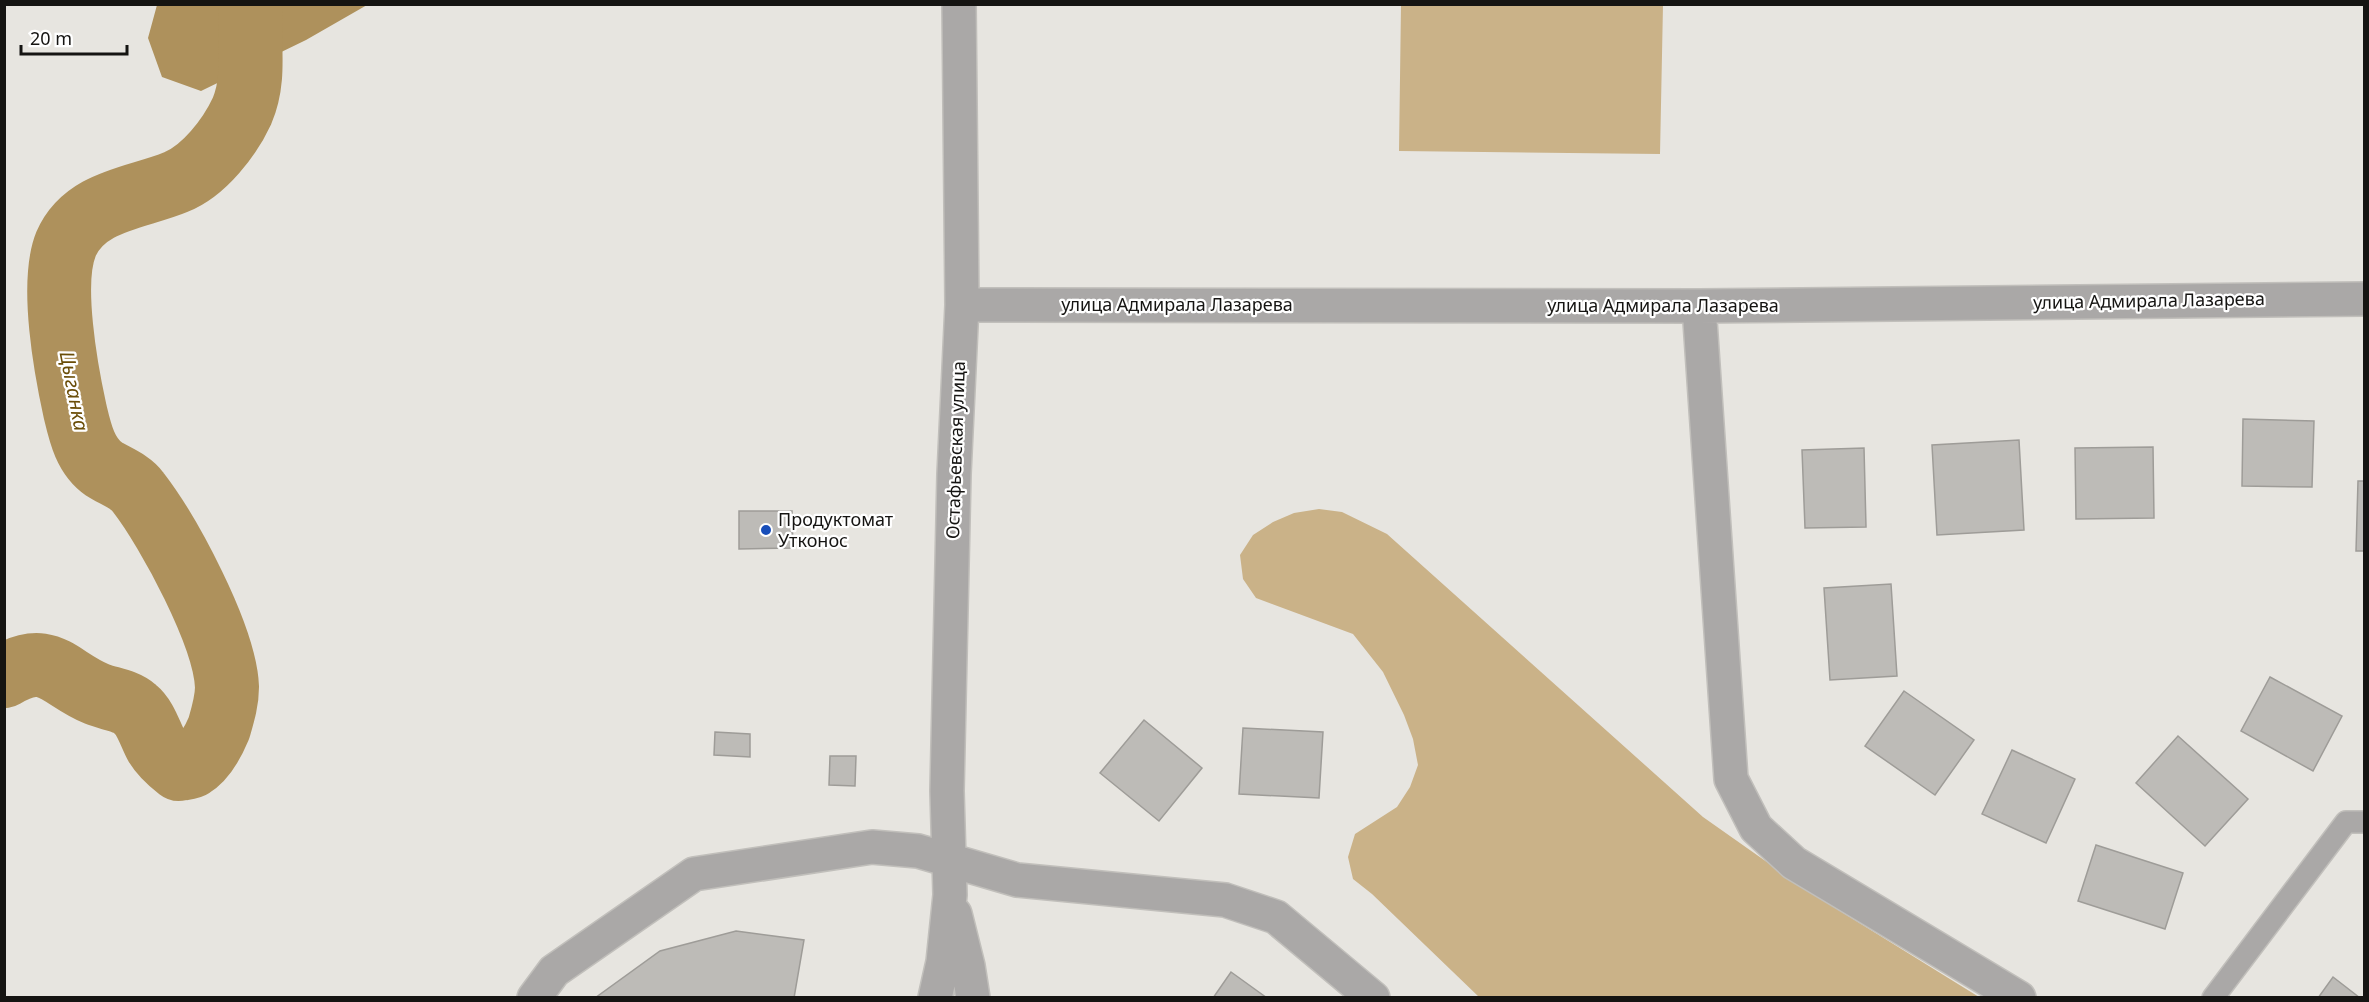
<svg xmlns="http://www.w3.org/2000/svg" width="2369" height="1002" font-family="'Noto Sans',sans-serif">
  <style>
    .green { fill: #cab288 }
    .water { fill: #ae915c }
    .lines { fill: none; stroke-linecap: round; stroke-linejoin: round }
    .river { stroke: #ae915c; stroke-width: 64 }
    .building { fill: #bdbbb7; stroke: #9e9c98; stroke-width: 1.5 }
    .lane-casing { stroke: #c1bfbb; stroke-width: 24 }
    .street-casing { stroke: #c1bfbb; stroke-width: 36 }
    .lane { stroke: #aaa8a7; stroke-width: 21 }
    .street { stroke: #aaa8a7; stroke-width: 33 }
    .poi-dot { fill: #174db9; stroke: #fff; stroke-width: 2 }
    .labels { text-anchor: middle; stroke-width: 4.5; stroke-linejoin: round; paint-order: stroke }
    .street-label { font-size: 18px; fill: #151412; stroke: #fff }
    .poi-label { font-size: 18px; fill: #151412; stroke: #fff; text-anchor: start }
    .water-label { font-size: 20px; font-style: italic; fill: #6a4d08; stroke: #fff }
  </style>
  <rect width="100%" height="100%" fill="#e7e5e0"/>
  <path class="green" d="M1401,5H1663L1660,154L1399,151Z
    M1319,509L1342,512L1387,534L1703,817L1811,893L1979,997H1479L1372,894L1353,879L1348,857L1355,834L1397,807L1410,787L1418,765L1413,739L1404,715L1383,672L1353,634L1256,598L1243,579L1240,555L1253,535L1273,522L1294,513Z"/>
  <path class="water" d="M157,5V4L367,5L306,40L201,91L162,77L148,38Z"/>
  <g class="lines">
    <path class="river" d="M4,676C49,649 58,678 97,694C109,699 125,700 135,709C146,718 150,734 156,745C162,755 170,762 179,769C183,768 189,768 192,766C204,759 214,740 219,728C223,714 227,701 227,687C225,636 169,532 138,492C130,481 115,476 104,469C85,456 80,432 75,411C66,370 50,283 66,244C85,200 138,198 176,182C204,171 230,137 242,111C257,76 247,41 251,4"/>
  </g>
  <path class="building" d="M2243,419L2314,421L2312,487L2242,486Z
    M2019,440L2024,530L1937,535L1932,445Z
    M2153,447L2154,518L2076,519L2075,448Z
    M1864,448L1866,527L1805,528L1802,450Z
    M2358,481H2364V551H2356Z
    M739,511H792L793,548L739,549Z
    M1891,584L1897,676L1830,680L1824,588Z
    M2270,677L2342,716L2313,771L2241,731Z
    M1904,691L1974,740L1935,795L1865,746Z
    M1144,720L1202,768L1159,821L1100,773Z
    M1243,728L1323,732L1319,798L1239,794Z
    M715,732L750,734V757L714,755Z
    M2178,736L2248,799L2205,846L2136,783Z
    M2012,750L2075,779L2046,843L1982,814Z
    M830,756H856L855,786L829,785Z
    M2096,845L2183,873L2165,929L2078,901Z
    M736,931L804,940L794,998H595L660,951Z
    M1231,972L1267,998H1213Z
    M2333,977L2360,998H2318Z"/>
  <g class="lines">
    <defs>
      <path id="lane" d="M2213,998L2346,822H2364"/>
      <path id="street" d="M962,305L1699,306L2364,299
        M1699,306L1731,779L1756,828L1794,863L2019,998
        M955,914L968,966L973,998
        M534,998L554,971L694,874L872,847L918,851L1017,880L1225,900L1276,917L1373,998
        M935,998L943,962L950,895L947,791L954,474L962,305L959,4"/>
    </defs>
    <use href="#lane" class="lane-casing"/>
    <use href="#street" class="street-casing"/>
    <use href="#lane" class="lane"/>
    <use href="#street" class="street"/>
  </g>
  <circle class="poi-dot" cx="766" cy="530" r="6"/>
  <g class="labels">
    <g class="street-label">
      <text transform="translate(2149 301) rotate(-1)" y="6">улица Адмирала Лазарева</text>
      <text x="1177" y="311">улица Адмирала Лазарева</text>
      <text x="1663" y="312">улица Адмирала Лазарева</text>
      <text transform="translate(956 450) rotate(-88)" y="6">Остафьевская улица</text>
    </g>
    <g class="poi-label">
      <text x="778" y="526">Продуктомат<tspan x="778" dy="21">Утконос</tspan></text>
    </g>
    <g class="water-label">
      <text transform="translate(74 391) rotate(79)" y="7">Цыганка</text>
    </g>
  </g>
  <rect width="2369" height="1002" fill="none" stroke="#151412" stroke-width="12"/>
  <path d="M21 45v9h106v-9" fill="none" stroke="#151412" stroke-width="3"/>
  <text x="30" y="45" font-size="18" fill="#151412" stroke="#ffffff" stroke-width="4.5" paint-order="stroke">20 m</text>
</svg>
